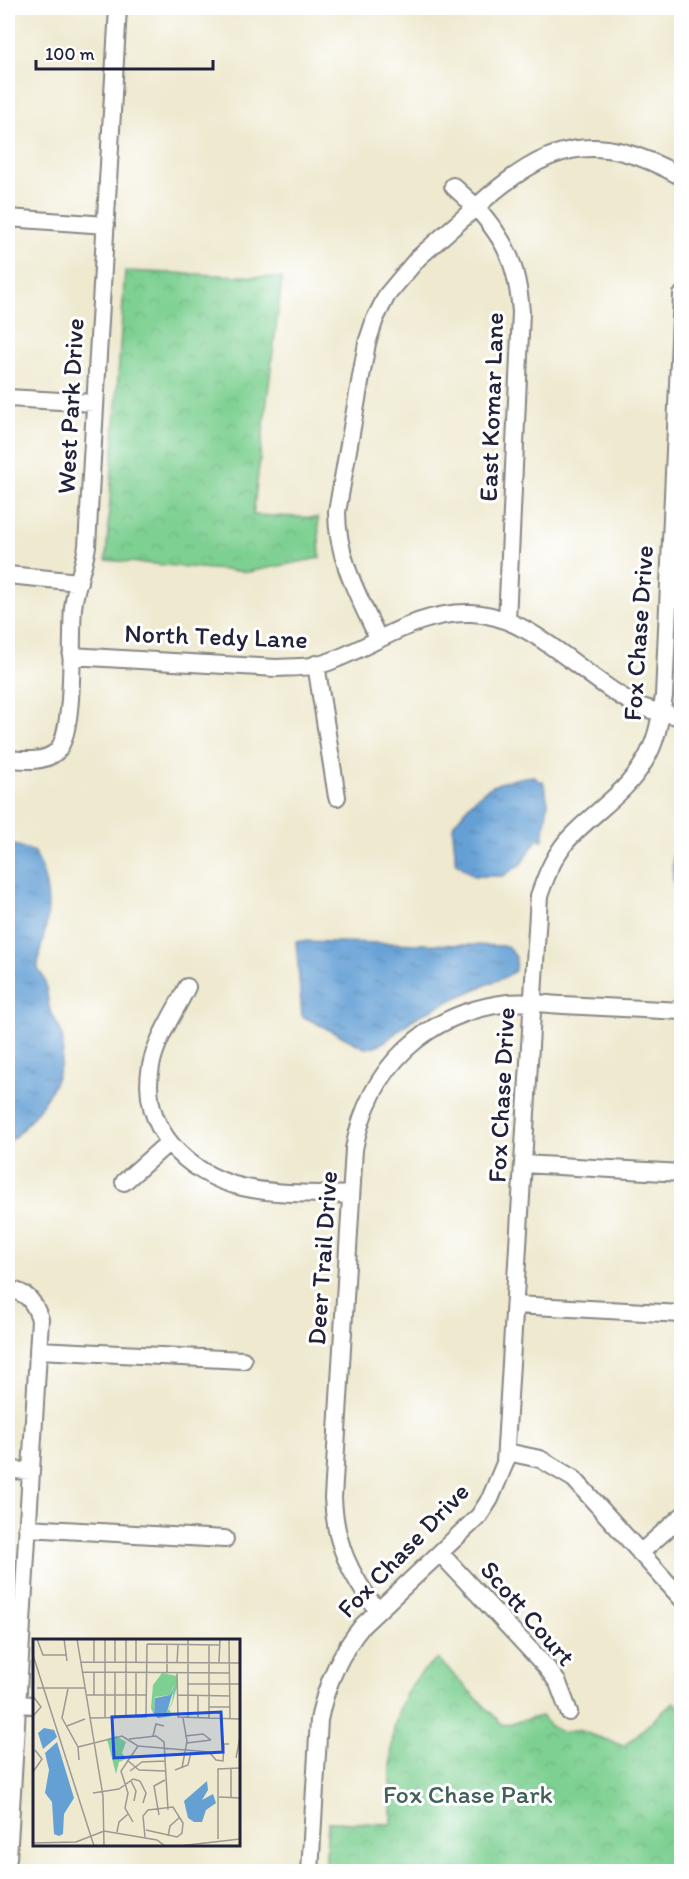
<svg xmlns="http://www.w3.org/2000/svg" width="689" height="1879" font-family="Itim,sans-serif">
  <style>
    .park { fill: url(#park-crowns); stroke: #507966; stroke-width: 1.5 }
    .water { fill: url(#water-ripples); stroke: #446188; stroke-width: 1.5 }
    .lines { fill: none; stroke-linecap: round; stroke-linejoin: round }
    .minor-casing { stroke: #888685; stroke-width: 20 }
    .minor { stroke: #fff; stroke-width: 16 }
    .labels { text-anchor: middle; stroke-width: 6; stroke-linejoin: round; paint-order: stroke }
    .street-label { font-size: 26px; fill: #22223b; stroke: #fff }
    .park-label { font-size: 26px; fill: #425f59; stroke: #fff }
    .inset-road { fill: none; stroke: #9c9994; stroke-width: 1.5 }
    .view { fill: #1d4ed8; fill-opacity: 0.15; stroke: #1d4ed8; stroke-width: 3 }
    .inset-edge { fill: none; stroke: #22223b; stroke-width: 3 }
  </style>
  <defs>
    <pattern id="park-crowns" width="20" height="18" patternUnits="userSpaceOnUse" patternTransform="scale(1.5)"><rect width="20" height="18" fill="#7ed092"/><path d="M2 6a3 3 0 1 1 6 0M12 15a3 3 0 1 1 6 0" fill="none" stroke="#6db27f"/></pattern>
    <pattern id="water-ripples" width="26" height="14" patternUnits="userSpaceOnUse" patternTransform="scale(1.5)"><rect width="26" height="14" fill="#65a0d5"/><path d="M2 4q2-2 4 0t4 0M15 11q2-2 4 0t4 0" fill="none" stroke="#5382ae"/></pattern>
  </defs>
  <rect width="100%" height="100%" fill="#fff"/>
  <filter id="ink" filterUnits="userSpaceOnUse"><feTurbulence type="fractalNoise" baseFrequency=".0167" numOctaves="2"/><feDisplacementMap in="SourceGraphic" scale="12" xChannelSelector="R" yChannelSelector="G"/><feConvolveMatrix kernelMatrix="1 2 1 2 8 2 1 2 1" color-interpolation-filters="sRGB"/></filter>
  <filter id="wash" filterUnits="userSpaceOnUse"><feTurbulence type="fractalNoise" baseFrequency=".008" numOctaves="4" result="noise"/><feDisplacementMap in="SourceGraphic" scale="24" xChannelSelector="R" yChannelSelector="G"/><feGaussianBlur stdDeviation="1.35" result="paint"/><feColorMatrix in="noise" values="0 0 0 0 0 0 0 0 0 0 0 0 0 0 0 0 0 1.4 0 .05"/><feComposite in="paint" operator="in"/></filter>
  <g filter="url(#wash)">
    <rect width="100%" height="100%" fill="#eee9cf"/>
    <path class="park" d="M125,271L282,278L253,515L318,518L320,558L248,572L106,560Z
      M438,1659L503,1725L541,1716L550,1726L563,1733L578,1730L624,1746L674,1702L682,1710L681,1871H325L328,1822L391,1824C393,1761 380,1699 438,1659Z"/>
    <path class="water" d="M534,776L538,781H543L548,802L543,840H537L521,864L503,876H474L455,862C456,851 453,840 453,829C453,823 456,821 460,817C481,787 498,780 534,776Z
      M681,840H682L681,908C672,887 670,868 675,845Z
      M15,845L35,852C47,878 52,903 45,931C42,945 38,954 38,969C48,981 46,992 49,1007C51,1017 61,1026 62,1036C69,1076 35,1119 8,1143V850Z
      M296,941L507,946L516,957L515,971C503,980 494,981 481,987C460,996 437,1006 417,1017C398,1027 387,1047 365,1048L302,1016Z"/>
  </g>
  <g filter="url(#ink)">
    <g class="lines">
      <defs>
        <path id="minor" d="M453,186L476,207C548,143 594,128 682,177
          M8,218L106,225
          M8,398L95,403
          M8,575L79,582
          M378,638C359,597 337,559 337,512L367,343L375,319L387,295L418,258L476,207C507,242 517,265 521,312L507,621
          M71,656L276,668C294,667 314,668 331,661C379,643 418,611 471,613C530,615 580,674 629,701C644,710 665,713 682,717
          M316,664L337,797
          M8,759C23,760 43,763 56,752C76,734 70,639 73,608C75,587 84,567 87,546L118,8
          M187,987C175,1012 156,1039 151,1066C139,1126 186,1174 242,1187C277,1195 316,1193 351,1195
          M523,1164L682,1173
          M124,1182L169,1142
          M8,1290C27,1291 34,1302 40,1319L8,1859
          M515,1305L682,1314
          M38,1350L243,1360
          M507,1452L540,1459L574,1479L682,1599
          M8,1470L31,1471
          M27,1528L225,1539
          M440,1553L547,1668L558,1683L569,1712
          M640,1553L682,1516
          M378,1611C350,1575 335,1544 333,1498L354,1149C369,1068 425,1013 508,1003C525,1001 545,1004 563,1005C602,1007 642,1009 682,1011
          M17,1704L34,1705
          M310,1872L319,1720C326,1684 340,1653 363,1625L479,1516L490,1499L505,1463L539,896C546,876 553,858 566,842C590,814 625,795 644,762C657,742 660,719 664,696L682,295"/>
      </defs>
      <use href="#minor" class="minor-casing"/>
      <use href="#minor" class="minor"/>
    </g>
  </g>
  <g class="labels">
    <g class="street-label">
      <text transform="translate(70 406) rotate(-87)" y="9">West Park Drive</text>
      <text transform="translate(491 407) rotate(-88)" y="9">East Komar Lane</text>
      <text transform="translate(638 633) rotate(-86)" y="9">Fox Chase Drive</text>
      <text transform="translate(216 636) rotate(2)" y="9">North Tedy Lane</text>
      <text transform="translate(501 1095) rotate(-87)" y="9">Fox Chase Drive</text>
      <text transform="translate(322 1258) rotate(-86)" y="9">Deer Trail Drive</text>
      <text transform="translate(403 1550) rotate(-46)" y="9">Fox Chase Drive</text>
      <text transform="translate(528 1613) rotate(49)" y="9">Scott Court</text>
    </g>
    <g class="park-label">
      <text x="468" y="1803">Fox Chase Park</text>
    </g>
  </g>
  <g transform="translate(33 1639)">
    <rect width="207" height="207" fill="#eee9cf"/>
    <path d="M129,34L144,37V48L139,65L136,70L139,76L134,73L139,63L141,46L137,56L122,58L121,76L118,69L120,46Z" fill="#7ed092"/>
    <path d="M83,97L93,103L89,114L93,120L86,123L83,135L74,100Z" fill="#7ed092"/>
    <path d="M142,46L134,73L139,77L125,79L121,76L122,59L137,56ZM11,89L21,91L24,98L10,110L5,94ZM24,103L41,159L31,175L30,195L26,197L21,195L19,163L12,154L16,131L12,114ZM174,142L175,151L169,161L180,155L183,164L173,171L169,183H161L155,179L151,162Z" fill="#65a0d5"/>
    <path class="inset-road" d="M4,0L10,16H34M31,0L34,22M44,0L70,157L71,207M187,0H207M196,1L197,80M207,2V23M114,5L186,6M134,6V34M0,16L61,207M48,23L207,24M61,23V0M82,23V0M103,23V0M186,23L187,0M144,24L145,6M50,33L197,34M61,33V56M82,34V79M144,34L145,78L207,80M154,45H207M4,49H52M35,50L29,79L45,108L46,121M54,56H113M144,56L197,57M0,57L8,68L0,77M165,57V79M176,68H197M57,79L113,78L114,5M72,79V0M93,79V0M103,79V34M155,79V0M176,80V6M34,87L52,80M120,97L123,85L131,87M152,97L170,95L178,101M96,100L123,97L131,103L135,171M154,104L178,101M45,108L89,97L105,107L176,113L183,121L190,122L191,105H196M203,119L207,98M94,121L106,131L132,132M149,129L154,102L150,79M198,129V158M142,131L155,126L158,113M97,132L109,123L132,122M0,133L9,120L2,111M98,142L103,152L101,162M107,142L113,154L110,164M60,154L86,150L100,140L107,142M186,158L207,159M126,176L121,147L132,141M100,183L92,169L95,154L88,132L105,107M84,193L86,183L95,175M135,197L137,187L146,179M112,198L110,177L115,171L140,168L150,184L149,194L144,198L113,191M185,200V130L206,129M0,204L43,203L71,192L124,201L132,207M146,207L207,200"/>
    <path class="view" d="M188,73L190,113L81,119L79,78Z"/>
    <rect width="207" height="207" class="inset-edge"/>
  </g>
  <rect width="689" height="1879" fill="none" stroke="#fff" stroke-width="30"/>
  <path d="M36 60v9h177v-9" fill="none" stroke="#22223b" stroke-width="3"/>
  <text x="45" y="60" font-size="18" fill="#22223b" stroke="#ffffff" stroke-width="4.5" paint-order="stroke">100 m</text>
</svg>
